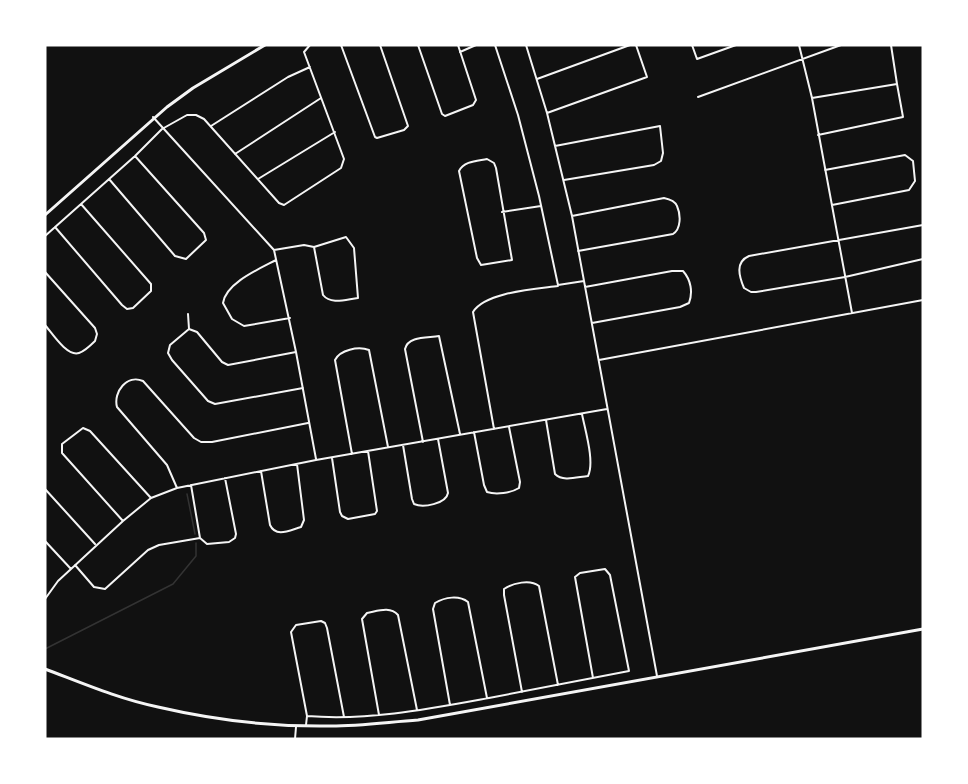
<svg xmlns="http://www.w3.org/2000/svg" width="968" height="784" font-family="Helvetica,sans-serif">
  <style>
    .lines { fill: none; stroke-linecap: round; stroke-linejoin: round }
    .stream { stroke: #333; stroke-width: 1.5 }
    .minor { stroke: #f5f5f5; stroke-width: 2 }
    .tertiary { stroke: #f5f5f5; stroke-width: 3 }
  </style>
  <rect width="100%" height="100%" fill="#111"/>
  <g class="lines">
    <path class="stream" d="M187,494L195,534
      M45,649L173,584L196,556V543"/>
    <path class="minor" d="M341,45L375,137L377,138L404,130L408,126L380,45
      M418,45L442,114L445,116L473,105L476,100L458,45
      M495,45L518,115L539,196L558,285L584,281
      M526,45L547,113L572,216L657,676
      M692,45L697,59L736,45
      M799,45L812,98L852,313
      M891,45L897,84
      M460,52L476,45
      M537,79L630,45
      M698,97L841,45
      M812,98L897,84L903,117L818,135
      M547,113L647,77L636,45
      M153,117L274,250L296,352L316,459
      M211,126L288,77L310,67
      M555,146L660,126L663,153L661,161L654,165L564,180
      M235,154L321,98
      M487,159L494,163L496,168L512,260L481,265L477,258L459,171C464,161 477,161 487,159Z
      M825,170L905,155L913,161L915,181L909,190L832,205
      M109,179L175,256L186,259L206,240L204,233L135,156
      M258,179L335,132
      M502,212L541,206
      M572,216L664,198C669,199 675,201 677,206C681,215 681,229 673,234L578,251
      M923,225L749,256C735,262 739,276 744,288L751,292H756L845,277L923,259
      M55,227L122,305L127,309L133,308L151,291V284L81,204
      M45,236L135,156L162,129L187,115H196L204,119L279,203L284,205L341,168L344,159L304,52L310,45
      M346,237L354,248L358,298C347,299 331,305 323,295L314,247Z
      M274,250L304,245L314,247
      M276,260C259,269 226,283 223,303L232,319L244,326L290,318
      M45,272L95,328L97,334L95,341C91,345 85,351 79,353C67,357 52,333 45,325
      M585,287L672,271H683C691,280 693,292 689,303L680,307L592,323
      M188,314L189,329
      M296,352L228,365L222,362L197,332L189,329L170,345L168,353L172,360L208,401L215,404L303,388
      M599,360L923,300
      M546,420L555,474C563,482 577,477 588,476C595,462 585,430 582,414
      M494,429L473,312C485,292 536,289 558,286
      M474,432L484,485L487,492C496,495 511,493 519,488L520,482L509,427
      M423,442L405,349C408,336 427,338 439,336L460,434
      M403,445L412,499L414,504C423,508 446,504 448,493L438,439
      M352,454L335,360C340,350 358,346 369,350L388,447
      M332,458L340,512L342,516L348,519L375,514L377,511L368,451
      M261,471L270,525C276,538 290,530 301,527L304,520L297,464
      M191,485L200,538L207,544L229,542L235,538L236,534L225,478
      M177,488L167,465L117,407C113,392 127,374 143,381L194,438L201,442H212L308,423
      M45,489L95,544
      M123,521L62,453V444L83,428L90,431L151,498
      M45,541L71,569
      M75,565L94,587L105,589L148,550L159,545L200,538
      M45,599L58,581L123,521L151,498L177,488L316,460L607,409
      M522,692L504,595V589C513,583 530,579 539,586L558,685
      M450,705L433,609L435,603C445,597 459,595 468,602L487,698
      M379,715L362,619L367,613C378,611 390,606 398,615L417,710
      M307,716L291,632L296,625L321,621L325,623L327,628L344,717
      M306,725L307,716C368,721 429,709 489,698C535,689 582,680 629,671L610,575L605,569L580,573L575,577L593,678
      M295,739L296,727"/>
    <path class="tertiary" d="M45,215L167,107L193,88L265,45
      M45,669C82,683 119,699 158,707C214,720 274,727 331,726C360,726 389,722 418,720L923,629"/>
  </g>
  <rect width="968" height="784" fill="none" stroke="#ffffff" stroke-width="93"/>
</svg>
